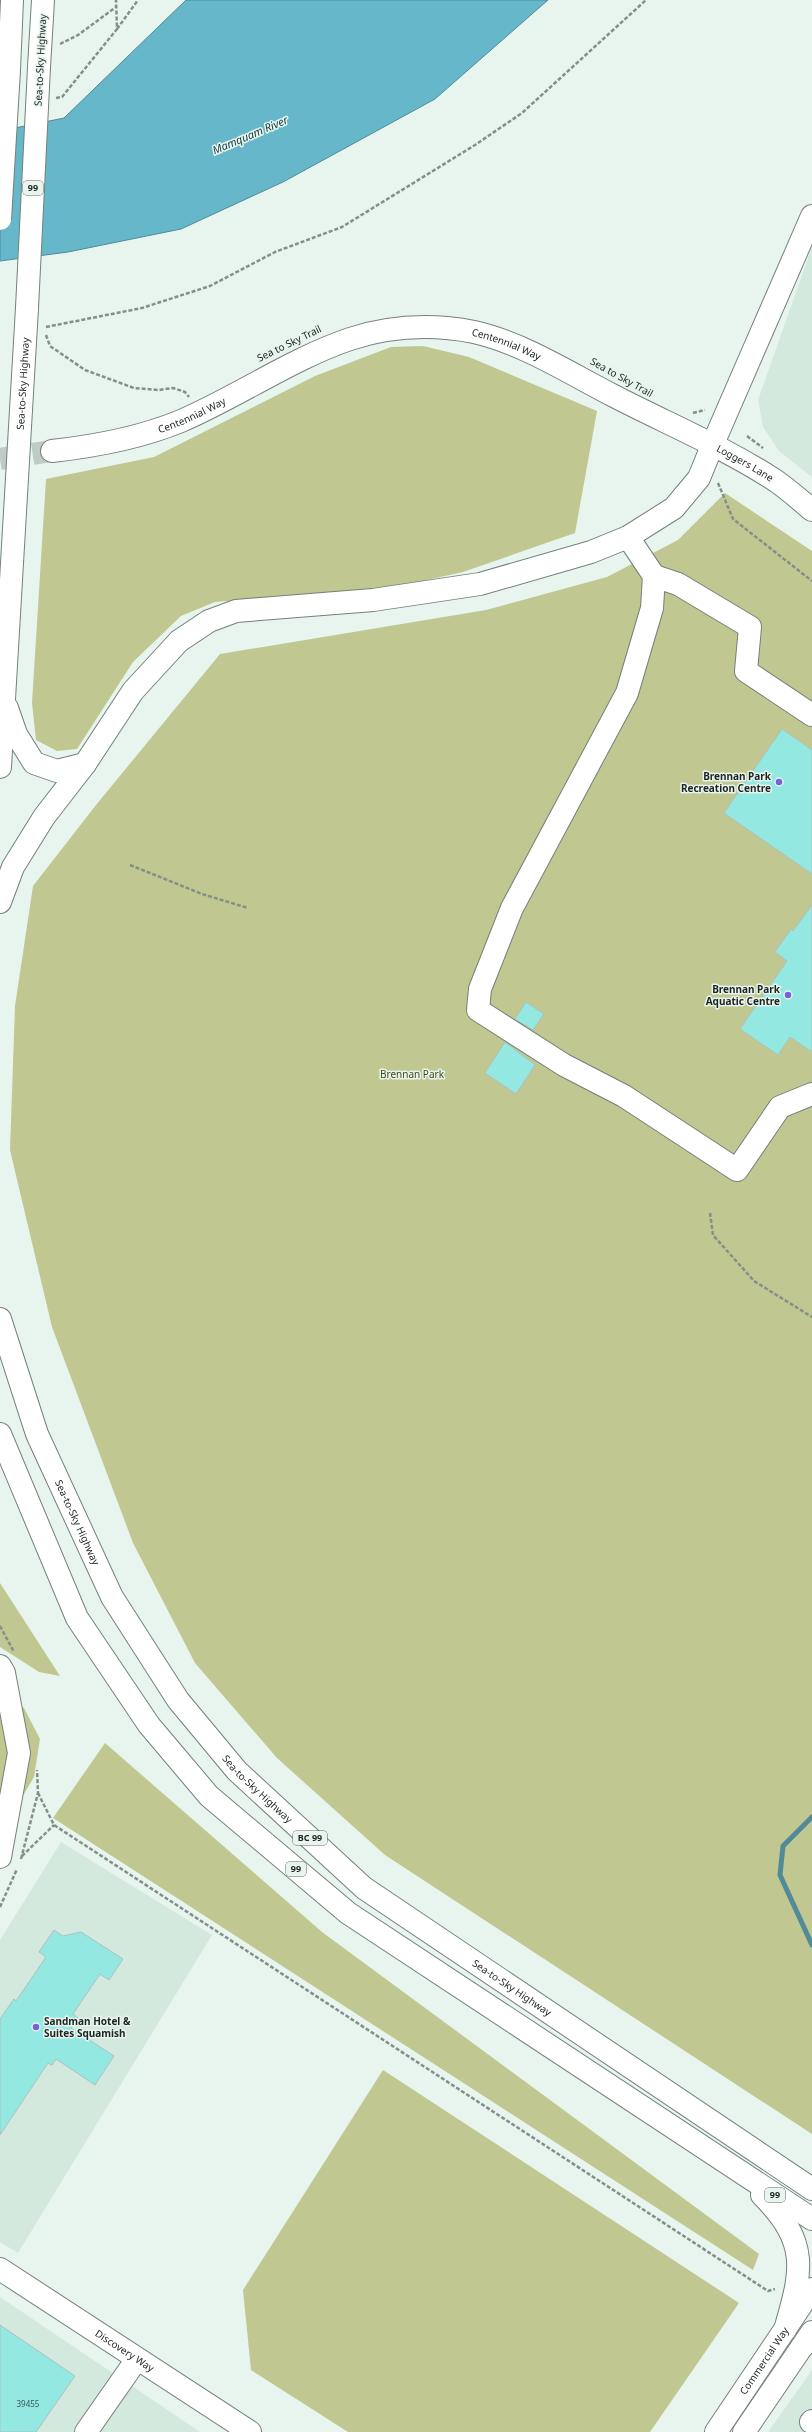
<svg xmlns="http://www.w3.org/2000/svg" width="812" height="2432" font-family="'Noto Sans',sans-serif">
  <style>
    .built { fill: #d3e9de }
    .green { fill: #c0c791 }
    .water { fill: #65b7c9; stroke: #508b97 }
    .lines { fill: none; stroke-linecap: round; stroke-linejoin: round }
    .stream { stroke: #508b97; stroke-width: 5 }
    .building { fill: #93e9e1; stroke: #afbfbe }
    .minor-tunnel { stroke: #bfcbc5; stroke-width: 22; stroke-dasharray: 22 11; stroke-linecap: butt }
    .minor-casing { stroke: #74817a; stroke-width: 24 }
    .highway-casing { stroke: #74817a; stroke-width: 24 }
    .path { stroke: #858f8a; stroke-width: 2.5; stroke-dasharray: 4 2; stroke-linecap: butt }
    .minor { stroke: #fff; stroke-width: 22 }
    .highway { stroke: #fff; stroke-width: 22 }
    .highway-bridge-casing { stroke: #74817a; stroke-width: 24; stroke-linecap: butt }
    .highway-bridge { stroke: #fff; stroke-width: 22 }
    .poi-dot { fill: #7760db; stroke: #e7f5ee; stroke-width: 1.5 }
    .labels { text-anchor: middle; stroke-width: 3; stroke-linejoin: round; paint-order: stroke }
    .number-label { font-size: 8px; fill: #3b5551 }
    .shield { fill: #e7f5ee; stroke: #5a635e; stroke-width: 1 }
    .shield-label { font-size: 9px; font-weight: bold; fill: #1e2421 }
    .street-label { font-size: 10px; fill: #1e2421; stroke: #e7f5ee }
    .poi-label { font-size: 10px; font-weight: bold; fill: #1e2421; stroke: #e7f5ee; text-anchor: end }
    .park-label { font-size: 10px; fill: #444919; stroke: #e7f5ee }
    .water-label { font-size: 11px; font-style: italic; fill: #103840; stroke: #e7f5ee }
  </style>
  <rect width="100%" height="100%" fill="#e7f5ee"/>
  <path class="built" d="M812,247V477L779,451L763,427L758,400Z
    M61,1842L212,1935L18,2253L0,2242V1940Z
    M0,2297L135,2388L200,2432H0Z
    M812,2370V2432H768Z"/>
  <path class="green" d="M423,346L469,357L597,411L575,533L463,572L382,590L215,602L181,616L133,662L77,749L57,751L36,740L32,703L46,479L154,457L315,376L391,347Z
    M725,493L812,551V2134L385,1855L277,1758L195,1663L133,1543L52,1327L10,1150L15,1006L33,886L96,805L220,654L486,610L607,577L678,540Z
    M0,1583L60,1676L39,1672L0,1647Z
    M0,1693L24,1708L40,1739L34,1777L11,1816L0,1810Z
    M105,1743L322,1932L759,2254L753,2270L53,1818Z
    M383,2070L739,2303L650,2432H348L251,2370L243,2290Z"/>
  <path class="water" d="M186,0H548L435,99L283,182L181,229L68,252L0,261V131L64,118Z"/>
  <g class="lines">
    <path class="stream" d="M812,1817L783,1846L780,1875L812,1945"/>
  </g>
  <path class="building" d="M782,729L812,750V874L724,813Z
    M812,905V1052L790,1037L778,1055L740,1029L787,961L775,952L791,929L793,931Z
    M526,1002L544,1014L533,1030L515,1019Z
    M505,1042L535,1065L516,1094L485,1073Z
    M54,1930L63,1936L81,1932L123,1959L109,1980L100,1974L73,2014L78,2018L71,2028L114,2056L95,2085L56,2059L52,2065L48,2063L0,2135V2019L14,1999L16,2001L46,1957L39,1952Z
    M0,2325L75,2376L36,2432H0Z"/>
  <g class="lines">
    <path class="minor-tunnel" d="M0,459L52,451"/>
    <defs>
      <g id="minor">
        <path d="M712,446L812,216"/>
        <path id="s1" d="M52,451C97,446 140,438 181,421C239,396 291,359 350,339C390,326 433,324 474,332C523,343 569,373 614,396C668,424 726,448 776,481C789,490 800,500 812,510"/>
        <path d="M628,537L654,576L652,608L627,693L512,908L480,989L478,1010L564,1065L624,1096L737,1170L780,1107L812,1094"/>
        <path d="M654,576L678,584L750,627L746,671L812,715"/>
        <path d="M0,1666L4,1673L19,1753L0,1857"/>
        <path id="s2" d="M0,2269L250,2432"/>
        <path d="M811,2422L812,2421"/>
        <path d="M86,2432L137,2359"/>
        <path id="s3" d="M716,2432L812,2289"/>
        <path d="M744,2432L812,2332"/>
      </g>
      <g id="highway">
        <path d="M39,67L43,0"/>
        <path d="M9,70L12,0"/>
        <path d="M7,708L16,734L34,763L57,771L85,764"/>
        <path id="s4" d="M0,767L27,308"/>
        <path d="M0,902L13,867L44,817L85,764L133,691L179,641L209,621L236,611L373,600L480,584L591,552L628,537L674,508L699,478L712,446"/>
        <path id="s5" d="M0,1319L37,1434L112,1597L178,1700L237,1771L364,1888L812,2189"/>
        <path d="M0,1434L77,1618L149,1725L209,1796L348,1913L812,2219"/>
        <path d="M762,2195C810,2243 802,2271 785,2330"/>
        <path d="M803,2346L812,2337"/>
      </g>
    </defs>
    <use href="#minor" class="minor-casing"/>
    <use href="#highway" class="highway-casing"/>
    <path class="path" d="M117,29L138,0
      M60,44L78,35L116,7
      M56,98L62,97L117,29L116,0
      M46,327L142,308L210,286L275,252L342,227L475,145L522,113L646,0
      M46,335L50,346L85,370L134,388L159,390L173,388L185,392L189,397
      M693,413L705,410
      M747,436L763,448
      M718,483L733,519L812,581
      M130,865L202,894L248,908
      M710,1213L713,1235L754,1281L812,1317
      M0,1626L14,1652
      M38,1793L54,1825L768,2291L775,2289
      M22,1856L54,1825
      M21,1859L38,1793L37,1770
      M0,1907L17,1869"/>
    <use href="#minor" class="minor"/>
    <use href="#highway" class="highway"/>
    <defs>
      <path id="highway-bridge" d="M0,219L9,70
        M27,308L39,67"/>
    </defs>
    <use href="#highway-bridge" class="highway-bridge-casing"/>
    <use href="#highway-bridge" class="highway-bridge"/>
  </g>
  <g class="poi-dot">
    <circle cx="779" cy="782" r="4"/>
    <circle cx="788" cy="995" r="4"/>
    <circle cx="36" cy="2027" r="4"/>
  </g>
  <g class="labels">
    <g class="number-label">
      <text x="28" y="2407">39455</text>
    </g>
    <g class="shield">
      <rect x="23" y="181" width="20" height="14" rx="3"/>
      <rect x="293" y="1831" width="34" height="14" rx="3"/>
      <rect x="286" y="1862" width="20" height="14" rx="3"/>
      <rect x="765" y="2188" width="20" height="14" rx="3"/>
    </g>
    <g class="shield-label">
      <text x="33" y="191">99</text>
      <text x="310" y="1841">BC 99</text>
      <text x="296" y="1872">99</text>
      <text x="775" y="2198">99</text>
    </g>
    <g class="street-label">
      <text transform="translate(40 60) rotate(-87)" y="4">Sea-to-Sky Highway</text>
      <text transform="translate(289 343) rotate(-26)" y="4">Sea to Sky Trail</text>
      <text dy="4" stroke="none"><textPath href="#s1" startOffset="481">Centennial Way</textPath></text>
      <text transform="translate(622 377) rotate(29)" y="4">Sea to Sky Trail</text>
      <text dy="4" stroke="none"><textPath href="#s4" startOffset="384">Sea-to-Sky Highway</textPath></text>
      <text dy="4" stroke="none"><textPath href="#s1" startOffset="145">Centennial Way</textPath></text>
      <text dy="4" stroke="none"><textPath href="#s1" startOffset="748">Loggers Lane</textPath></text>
      <text dy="4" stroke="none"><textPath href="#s5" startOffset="218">Sea-to-Sky Highway</textPath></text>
      <text dy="4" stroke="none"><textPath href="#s5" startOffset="542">Sea-to-Sky Highway</textPath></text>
      <text dy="4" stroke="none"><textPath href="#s5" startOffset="866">Sea-to-Sky Highway</textPath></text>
      <text dy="4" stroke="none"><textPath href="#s2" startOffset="149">Discovery Way</textPath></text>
      <text dy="4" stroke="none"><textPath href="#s3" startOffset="86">Commercial Way</textPath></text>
    </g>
    <g class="poi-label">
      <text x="771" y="780">Brennan Park<tspan x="771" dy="12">Recreation Centre</tspan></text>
      <text x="780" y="993">Brennan Park<tspan x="780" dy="12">Aquatic Centre</tspan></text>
      <text x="44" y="2025" text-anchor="start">Sandman Hotel &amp;<tspan x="44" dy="12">Suites Squamish</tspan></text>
    </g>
    <g class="park-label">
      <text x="412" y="1078">Brennan Park</text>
    </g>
    <g class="water-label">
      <text transform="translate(250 135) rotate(-23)" y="4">Mamquam River</text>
    </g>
  </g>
</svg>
